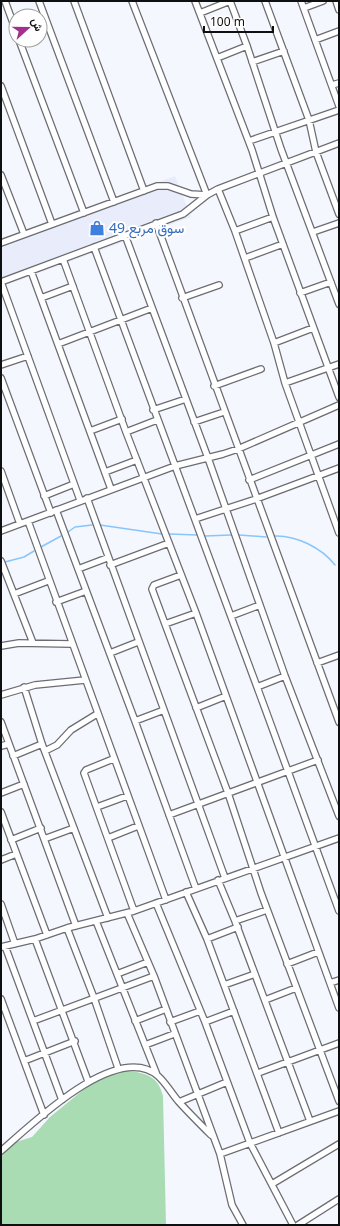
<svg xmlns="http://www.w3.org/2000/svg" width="340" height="1226" font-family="'Noto Sans',Vazirmatn,sans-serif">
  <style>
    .built { fill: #e9ecfa }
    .green { fill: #a9dcb2 }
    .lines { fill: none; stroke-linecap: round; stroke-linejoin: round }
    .stream { stroke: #87c5fd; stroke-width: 1.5 }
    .minor-casing { stroke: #6b6d73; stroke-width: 8 }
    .minor { stroke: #fff; stroke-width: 5.5 }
    .labels { text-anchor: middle; stroke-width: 4; stroke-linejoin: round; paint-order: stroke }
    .shop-label { font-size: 14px; fill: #366cbe; stroke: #fff; text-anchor: start }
  </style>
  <rect width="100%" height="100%" fill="#f5f7fe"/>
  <path class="built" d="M175,176L191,217L1,287V239Z"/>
  <path class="green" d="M128,1071C146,1073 158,1076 163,1096L166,1225H1V1156L16,1142L32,1137L50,1117L94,1081L118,1072Z"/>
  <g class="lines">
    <path class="stream" d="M100,525L162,534
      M68,532L75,527L92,525
      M170,534L197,535
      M239,535L266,537
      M205,536L231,535
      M274,536C296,535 322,548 335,565
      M41,547L61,536
      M5,562L24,557L34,551"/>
    <defs>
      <path id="minor" d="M5,1L16,31
        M39,1L114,202
        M74,1L144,191
        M195,1L252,150L273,217L339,397
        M230,1L247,46
        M265,1L309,120L316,152L339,214
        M301,1L339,106
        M336,1L339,10
        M304,8L323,1
        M200,13L230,1
        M19,40L84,213
        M315,40L339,31
        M217,58L247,46L281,149L339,304
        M252,62L284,51
        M332,85L339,83
        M1,86L52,224
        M249,141L339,110
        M1,175L24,234
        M218,189L235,231L274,343L285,383L339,533
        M156,223L339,722
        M235,231L273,217
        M313,232L339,223
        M125,235L208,458L285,676L339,816
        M1,243L157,186H168L191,194L207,195L132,1
        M94,247C175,468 259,689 339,911
        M245,258L283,244
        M63,259L126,432L196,613L339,1008
        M31,271L111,489
        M1,282L183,214L207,195L218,189L339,143
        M1,282L80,500
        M300,293L331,282
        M41,298L73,286
        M182,298L219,285
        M274,343L313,328
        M58,344L152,308
        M1,365L28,356
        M1,378L51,513
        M285,383L339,364
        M214,386L261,369
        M153,410L186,399
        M194,422L224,412
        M90,431L122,419
        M126,432L157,420
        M1,471L20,524
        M105,472L137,460
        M249,480L339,444
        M44,496L74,484
        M87,498L225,878
        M56,510L135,721L196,889
        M195,519L256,499L339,468
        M28,521L166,900
        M1,531L175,466L223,454L238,449L339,405
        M1,561L33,643
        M110,565L169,543
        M78,569L107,558
        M181,575L154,585L152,589L228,793L261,893L339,1101
        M14,594L48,581
        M56,602L86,591
        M231,616L260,605
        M165,624L196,613
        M1,646L19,643L71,644
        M110,653L138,642
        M317,663L339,655
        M24,687L42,744L108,918
        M257,687L285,676
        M1,695L35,685L85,680
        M196,708L226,696
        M135,721L164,710
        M1,722L76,926
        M1,746L9,744
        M45,751L57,745L71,730L97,714
        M13,756L42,744
        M113,759L86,770L84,773L134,911
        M1,793L24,784
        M97,807L127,796
        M1,812L47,935
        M169,815L318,760
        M108,838L138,826
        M44,839L74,828
        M11,840L41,828
        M1,860L16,854
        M218,880L235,921L310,1121
        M186,892L207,939L279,1133
        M156,903L205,1022L250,1143L293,1225
        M1,904L15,944
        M127,913L154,976L220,1154L232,1205L243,1225
        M96,921L157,1075
        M235,921L267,910
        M67,928L94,998L118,1068
        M35,939L88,1081
        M207,939L238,927
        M5,946L62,1100
        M1,947L35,939L67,928L134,911L339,838
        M287,964L318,952
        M117,974L148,962
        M330,983L339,980
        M224,985L255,974
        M1,999L44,1115
        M265,1000L296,988
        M33,1021L154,976
        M135,1021L166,1009
        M170,1022L200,1011
        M205,1022L234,1011
        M145,1045L174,1034
        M24,1061L75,1041
        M258,1073L339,1043
        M179,1102L227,1082
        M1,1151C31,1125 117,1040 158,1076C166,1083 172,1094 179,1102C189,1113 200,1124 211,1135
        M220,1154L339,1111
        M272,1184L339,1144
        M298,1225L339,1199"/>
    </defs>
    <use href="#minor" class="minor-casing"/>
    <use href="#minor" class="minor"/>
  </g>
  <defs>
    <symbol id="shop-bare" viewBox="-9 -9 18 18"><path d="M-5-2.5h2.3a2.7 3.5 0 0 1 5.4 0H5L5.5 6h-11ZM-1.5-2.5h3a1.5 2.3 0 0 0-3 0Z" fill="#3f7fe0" stroke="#fff" stroke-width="2.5" paint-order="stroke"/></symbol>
  </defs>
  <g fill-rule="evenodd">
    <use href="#shop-bare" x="86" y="217" width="22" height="22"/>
  </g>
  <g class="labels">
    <g class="shop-label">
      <text x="109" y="233">سوق مربع 49</text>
    </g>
  </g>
  <rect width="340" height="1226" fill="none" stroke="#0e0f11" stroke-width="4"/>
  <g transform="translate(28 28) rotate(69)"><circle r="19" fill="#ffffff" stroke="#9f9fa0"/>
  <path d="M0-3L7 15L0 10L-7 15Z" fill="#a2318e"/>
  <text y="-6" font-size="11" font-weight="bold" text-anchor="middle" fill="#0e0f11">ش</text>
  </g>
  <path d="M204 26v6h69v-6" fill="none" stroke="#0e0f11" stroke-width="2"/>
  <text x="210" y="26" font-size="12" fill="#0e0f11" stroke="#ffffff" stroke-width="3" paint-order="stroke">100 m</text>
</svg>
